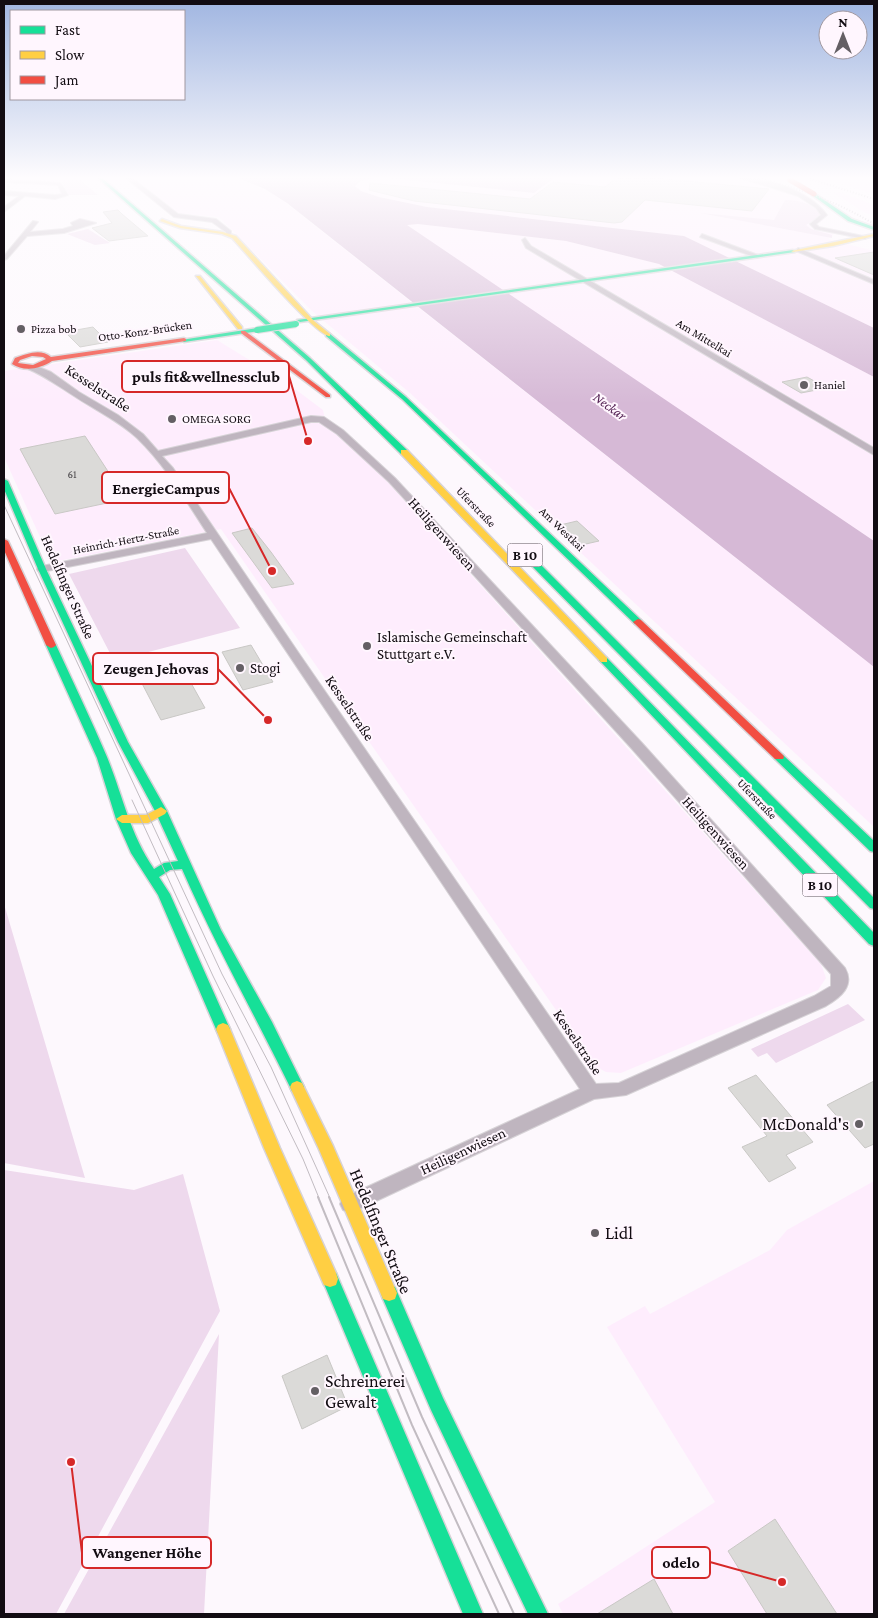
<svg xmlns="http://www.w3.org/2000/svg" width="878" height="1618" font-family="'Crimson Pro',serif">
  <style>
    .built { fill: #feedfd }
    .green { fill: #eed9ed }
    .water { fill: #d6b9d6 }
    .building { fill: #dbdad8; stroke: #c9c8c5 }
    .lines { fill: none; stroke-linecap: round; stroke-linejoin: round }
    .street-casing { stroke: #d7d3d7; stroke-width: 2 }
    .fast-casing { stroke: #d7d3d7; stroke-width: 3 }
    .slow-casing { stroke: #d7d3d7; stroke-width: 3 }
    .jam-casing { stroke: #d7d3d7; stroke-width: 3 }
    .street { fill: #bfb5bf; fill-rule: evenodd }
    .fast { fill: #16e098; fill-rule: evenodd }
    .slow { fill: #ffcf43; fill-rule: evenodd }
    .jam { fill: #f24e42; fill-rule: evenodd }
    .tram-far1 { stroke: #c2bcc2; stroke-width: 1 }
    .tram { stroke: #c2bcc2; stroke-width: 2 }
    .rail { stroke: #c2bcc2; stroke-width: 2; stroke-dasharray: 1 2; stroke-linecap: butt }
    .fast-bridge-casing { stroke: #d7d3d7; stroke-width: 8; stroke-linecap: butt }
    .jam-bridge-casing { stroke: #d7d3d7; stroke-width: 6; stroke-linecap: butt }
    .fast-bridge { stroke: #16e098; stroke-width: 6 }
    .jam-bridge { stroke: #f24e42; stroke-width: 5 }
    .poi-dot { fill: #645f64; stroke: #fff6fe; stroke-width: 2 }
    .labels { text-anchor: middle; stroke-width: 4; stroke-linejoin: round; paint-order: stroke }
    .far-number-label { font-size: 11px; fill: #444044 }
    .far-poi-label { font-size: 12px; fill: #120c12; stroke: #fff6fe; text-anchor: start }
    .far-street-label { font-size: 12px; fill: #120c12; stroke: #fff6fe }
    .far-water-label { font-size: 14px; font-style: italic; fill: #552455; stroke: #fff6fe }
    .shield { fill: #fff6fe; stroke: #595259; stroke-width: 1 }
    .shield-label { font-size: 14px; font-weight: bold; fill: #120c12 }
    .street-label { font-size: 15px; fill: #120c12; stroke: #fff6fe }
    .poi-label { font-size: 15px; fill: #120c12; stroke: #fff6fe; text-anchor: start }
    .near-poi-label { font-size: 18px; fill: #120c12; stroke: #fff6fe; text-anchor: start }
    .near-street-label { font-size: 18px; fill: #120c12; stroke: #fff6fe }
    .leader { fill: none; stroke: #d62828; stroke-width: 2 }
    .callout-dot { fill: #d62828; stroke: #fff6fe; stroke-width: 2 }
    .callout { fill: #fff6fe; stroke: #d62828; stroke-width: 2 }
    .callout-label { font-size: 16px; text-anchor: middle; font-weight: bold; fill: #120c12 }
  </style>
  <rect width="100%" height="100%" fill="#fdf8fd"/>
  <path class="built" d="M126,178H238L277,196L874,667V827L410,393L312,311L219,217L170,213Z
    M388,178L534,193L554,178H750L770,183L810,198L827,214V217L818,224L821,228L838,231L828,239L874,251V328L684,236L427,207L379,197L361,191L355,186L357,182L365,179Z
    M823,178H874V194L858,189Z
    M839,192L874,205V215L865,213L834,193Z
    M413,223L566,241L659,264L874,377V541L406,225Z
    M217,340L287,383L323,410L326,425L386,480L821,964L826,978L818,990L621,1073L606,1072L595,1066L221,529L63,560H53L49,557L4,457V371Z
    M874,1181V1614H563L558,1604L715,1502L607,1327L645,1306L650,1314L770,1250L787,1230Z"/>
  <path class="green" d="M60,178H78L98,195H69Z
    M785,200C798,200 814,203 821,216L806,225L811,229L832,235V238L700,213L774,220Z
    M88,229L110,243L95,245L67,234Z
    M185,548L240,628L114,661L69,574Z
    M4,904L85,1178L4,1163Z
    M848,1004L865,1020L776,1063L767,1053L758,1057L751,1049Z
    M4,1170L134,1190L183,1174L220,1311L56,1614H4Z
    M219,1334L204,1614H64Z"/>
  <path class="water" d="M238,178H377L360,181L355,186L361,191L379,197L427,207L684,236L874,328V377L659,264L566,241L418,224L407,225L874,541V667L287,203L265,189Z
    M387,178H554L534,193Z"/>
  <path class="building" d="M616,178H655L769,189L752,211L645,200L622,222L614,223L414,201L369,190L370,183L530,199L553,182L605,187Z
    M118,210L122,214L148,236L109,241L92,228L112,223L103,212Z
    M874,252V275L835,258Z
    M93,327L108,342L80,347L65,332Z
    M807,377L827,388L801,393L782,382Z
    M85,436L126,499L55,514L20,449Z
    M577,521L599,541L577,546L556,526Z
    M252,528L271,552L294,584L272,588L232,533Z
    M251,645L273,682L243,690L222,652Z
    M177,658L205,708L161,720L135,670Z
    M756,1075L813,1142L786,1155L796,1168L769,1182L742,1147L767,1136L728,1088Z
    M874,1081V1144L865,1148L827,1105Z
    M327,1355L348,1406L302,1429L282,1376Z
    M775,1519L837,1614H767L728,1551Z
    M654,1579L673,1614H597Z"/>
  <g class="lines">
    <defs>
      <path id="street" d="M126,178H132L178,214L216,219L231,231V234L226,235V232L212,222L174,217Z
        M740,178C770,178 809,191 827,215L816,224L819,227L868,237L865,239L815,229L810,224L821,215L816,208L798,196Z
        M4,179L61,183L68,195L55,199L25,196L4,212V207L19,196L4,195V191L55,195L62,194L58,185L4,182Z
        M80,219L96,223L64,233L27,236L7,259L4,260V256L33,221L38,222L30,232L63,229L73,226L71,223Z
        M702,234L758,255L759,256L754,257L700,237Z
        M525,238L531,246L874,448V455L526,248L522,240Z
        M798,248L874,280V284L796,251Z
        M28,365H34L51,372L79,392L118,415L143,434L158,451L311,416L324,417L343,430L395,478L642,743L845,968C855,986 841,997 826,1006L626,1095L594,1099L357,1210L350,1213L343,1210L340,1204L343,1198L580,1089L211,539L42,572L38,571L37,569L38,567L42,566L207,533C186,501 166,466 137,438C119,421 95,410 74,396C58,386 45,376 28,369ZM311,422H319L337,434L389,482L632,749L831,974V986L814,996L619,1083L596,1084L300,655L173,468L162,456Z"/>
      <path id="fast" d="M98,178H102L310,358L407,450V454H401L306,360Z
        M814,193L852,219L874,227V230L848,221L812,195Z
        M793,250L795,252L300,322L297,320Z
        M257,328L260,330L259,331L184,342L181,340Z
        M326,334H330L406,397L641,620V624H635L402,399L326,336Z
        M4,479L8,481L46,569L128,742L167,811L221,930L272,1022L302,1083L304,1087L302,1091L297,1093L292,1091C256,1017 215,945 182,869L170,870L159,877L170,894L230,1029L228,1033L223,1035L218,1033L216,1029L158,895L131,853L116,819L97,758L46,645L48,643L51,642L56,645C73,682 91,719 107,757C123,796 129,832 154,869L164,863L178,861L155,811L118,742L38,569L4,489Z
        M530,556L533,557L874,898V909L870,908L527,561L526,559Z
        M604,657L607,658L874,933V946L869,944L601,662L599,660Z
        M779,754L783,755L874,841V852L870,851L775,759L774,757Z
        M330,1271L336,1273L483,1614H463L322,1279L324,1273Z
        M389,1285L395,1287L443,1398L548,1614H528L431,1410L383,1299L381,1293L383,1287Z"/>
      <path id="slow" d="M162,219L181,226L223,232L236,236L314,321L330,334V336C317,337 246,253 232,238L222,234L180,228L160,221Z
        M874,234V236L833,246L793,252L791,251Z
        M196,276H200L242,327V329H238Z
        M401,450H407L607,658V662H601L401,454Z
        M161,807L167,811L165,814L148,823H122L116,819L122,815H146Z
        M223,1023L228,1025L230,1029L280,1148L336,1273L338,1279L336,1285L330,1287L324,1285L264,1148L216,1029L218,1025Z
        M297,1081L302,1083L333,1146L397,1293L395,1299L389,1301L383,1299L318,1147L290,1087L292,1083Z"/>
      <path id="jam" d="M241,331H245L330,395V397H326L241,333Z
        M184,338L186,339V341L52,361C40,369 24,372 12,364L15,358C27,354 40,348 51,357ZM32,356L43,357L46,359L33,365L18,363L20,360Z
        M4,539L8,541L56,645L54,647L51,648L46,645L4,550Z
        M638,619L641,620L783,755L784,757L783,759H775L635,624L633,622Z"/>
    </defs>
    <use href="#street" class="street-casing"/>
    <use href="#fast" class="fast-casing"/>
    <use href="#slow" class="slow-casing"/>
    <use href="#jam" class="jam-casing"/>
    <use href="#street" class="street"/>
    <use href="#fast" class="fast"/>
    <use href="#slow" class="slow"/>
    <use href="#jam" class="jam"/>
    <path class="tram-far1" d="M4,505L222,974L271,1067L330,1198
      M132,800L213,976L303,1159L319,1198"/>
    <path class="tram" d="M318,1197L412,1425L499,1614
      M329,1197L422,1417L514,1614"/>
    <path class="rail" d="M759,178C800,189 838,202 874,224
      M807,178L874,199"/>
    <defs>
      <path id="fast-bridge" d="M257,330L296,324"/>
      <path id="jam-bridge" d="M790,180L814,194"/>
    </defs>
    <use href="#fast-bridge" class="fast-bridge-casing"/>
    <use href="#jam-bridge" class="jam-bridge-casing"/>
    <use href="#fast-bridge" class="fast-bridge"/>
    <use href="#jam-bridge" class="jam-bridge"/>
  </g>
  <linearGradient id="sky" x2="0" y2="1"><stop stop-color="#a1b6e1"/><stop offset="0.44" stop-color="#fefcfe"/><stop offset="1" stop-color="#fefcfe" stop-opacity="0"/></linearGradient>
  <rect width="878" height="404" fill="url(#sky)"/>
  <g class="poi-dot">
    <circle cx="21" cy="329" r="5"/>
    <circle cx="804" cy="385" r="5"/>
    <circle cx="172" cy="419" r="5"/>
    <circle cx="367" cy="646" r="5"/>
    <circle cx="240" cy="668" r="5"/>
    <circle cx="859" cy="1124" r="5"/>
    <circle cx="595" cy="1233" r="5"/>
    <circle cx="315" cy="1391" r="5"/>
  </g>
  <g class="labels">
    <g class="far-number-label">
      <text x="72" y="478">61</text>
    </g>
    <g class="far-poi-label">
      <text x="31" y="333">Pizza bob</text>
      <text x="814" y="389">Haniel</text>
      <text x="182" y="423">OMEGA SORG</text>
    </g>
    <g class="far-street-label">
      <text transform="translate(145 331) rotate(-8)" y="4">Otto-Konz-Brücken</text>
      <text transform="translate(704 338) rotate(31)" y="4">Am Mittelkai</text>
      <text transform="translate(476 507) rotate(46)" y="4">Uferstraße</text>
      <text transform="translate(562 529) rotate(44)" y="4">Am Westkai</text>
      <text transform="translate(126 540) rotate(-11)" y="4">Heinrich-Hertz-Straße</text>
      <text transform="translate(757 799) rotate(46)" y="4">Uferstraße</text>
    </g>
    <g class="far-water-label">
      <text transform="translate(610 406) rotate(36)" y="5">Neckar</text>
    </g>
    <g class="shield">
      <rect x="507.5" y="543.5" width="35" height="23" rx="4"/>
      <rect x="802.5" y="873.5" width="35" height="23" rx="4"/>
    </g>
    <g class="shield-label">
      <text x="525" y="560">B 10</text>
      <text x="820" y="890">B 10</text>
    </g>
    <g class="street-label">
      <text transform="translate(98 388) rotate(33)" y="5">Kesselstraße</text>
      <text transform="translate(442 534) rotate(48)" y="5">Heiligenwiesen</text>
      <text transform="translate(68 587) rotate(66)" y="5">Hedelfinger Straße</text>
      <text transform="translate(350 708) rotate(56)" y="5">Kesselstraße</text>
      <text transform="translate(716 833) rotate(48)" y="5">Heiligenwiesen</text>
      <text transform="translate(578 1042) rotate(56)" y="5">Kesselstraße</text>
      <text transform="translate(463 1151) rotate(-25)" y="5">Heiligenwiesen</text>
    </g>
    <g class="poi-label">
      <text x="377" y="642">Islamische Gemeinschaft<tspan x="377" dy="17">Stuttgart e.V.</tspan></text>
      <text x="250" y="673">Stogi</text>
    </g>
    <g class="near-poi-label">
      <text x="849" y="1130" text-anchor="end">McDonald's</text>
      <text x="605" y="1239">Lidl</text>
      <text x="325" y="1387">Schreinerei<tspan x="325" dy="21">Gewalt</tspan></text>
    </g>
    <g class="near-street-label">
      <text transform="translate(381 1231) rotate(67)" y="6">Hedelfinger Straße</text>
    </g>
  </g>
  <path class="leader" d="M308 441L289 376M272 571L229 488M268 720L218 669M71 1462L82 1553M782 1582L710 1562"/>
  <g class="callout-dot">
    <circle cx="308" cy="441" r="5"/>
    <circle cx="272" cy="571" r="5"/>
    <circle cx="268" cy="720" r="5"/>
    <circle cx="71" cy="1462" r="5"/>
    <circle cx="782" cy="1582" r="5"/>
  </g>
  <g class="callout">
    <rect x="122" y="361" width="167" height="31" rx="5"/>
    <rect x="102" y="472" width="127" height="31" rx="5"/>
    <rect x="93" y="653" width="125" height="31" rx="5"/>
    <rect x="82" y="1537" width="129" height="31" rx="5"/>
    <rect x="652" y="1547" width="58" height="31" rx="5"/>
  </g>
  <g class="callout-label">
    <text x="206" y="382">puls fit&amp;wellnessclub</text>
    <text x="166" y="494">EnergieCampus</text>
    <text x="156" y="674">Zeugen Jehovas</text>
    <text x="147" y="1558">Wangener Höhe</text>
    <text x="681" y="1568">odelo</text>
  </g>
  <rect width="878" height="1618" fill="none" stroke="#120c12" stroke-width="10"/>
  <rect x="10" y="10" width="175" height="90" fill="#fff6fe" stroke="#a098a0"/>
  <rect x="20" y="26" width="25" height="8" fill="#16e098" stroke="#a098a0"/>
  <text x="55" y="35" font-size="15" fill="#120c12">Fast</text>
  <rect x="20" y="51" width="25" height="8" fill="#ffcf43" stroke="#a098a0"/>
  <text x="55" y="60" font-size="15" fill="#120c12">Slow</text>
  <rect x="20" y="76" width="25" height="8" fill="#f24e42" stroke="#a098a0"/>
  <text x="55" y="85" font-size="15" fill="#120c12">Jam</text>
  <g transform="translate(843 35)"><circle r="24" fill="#fff6fe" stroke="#a098a0"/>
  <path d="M0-4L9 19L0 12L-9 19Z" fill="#645f64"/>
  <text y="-8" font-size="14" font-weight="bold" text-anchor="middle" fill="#120c12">N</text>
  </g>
</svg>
